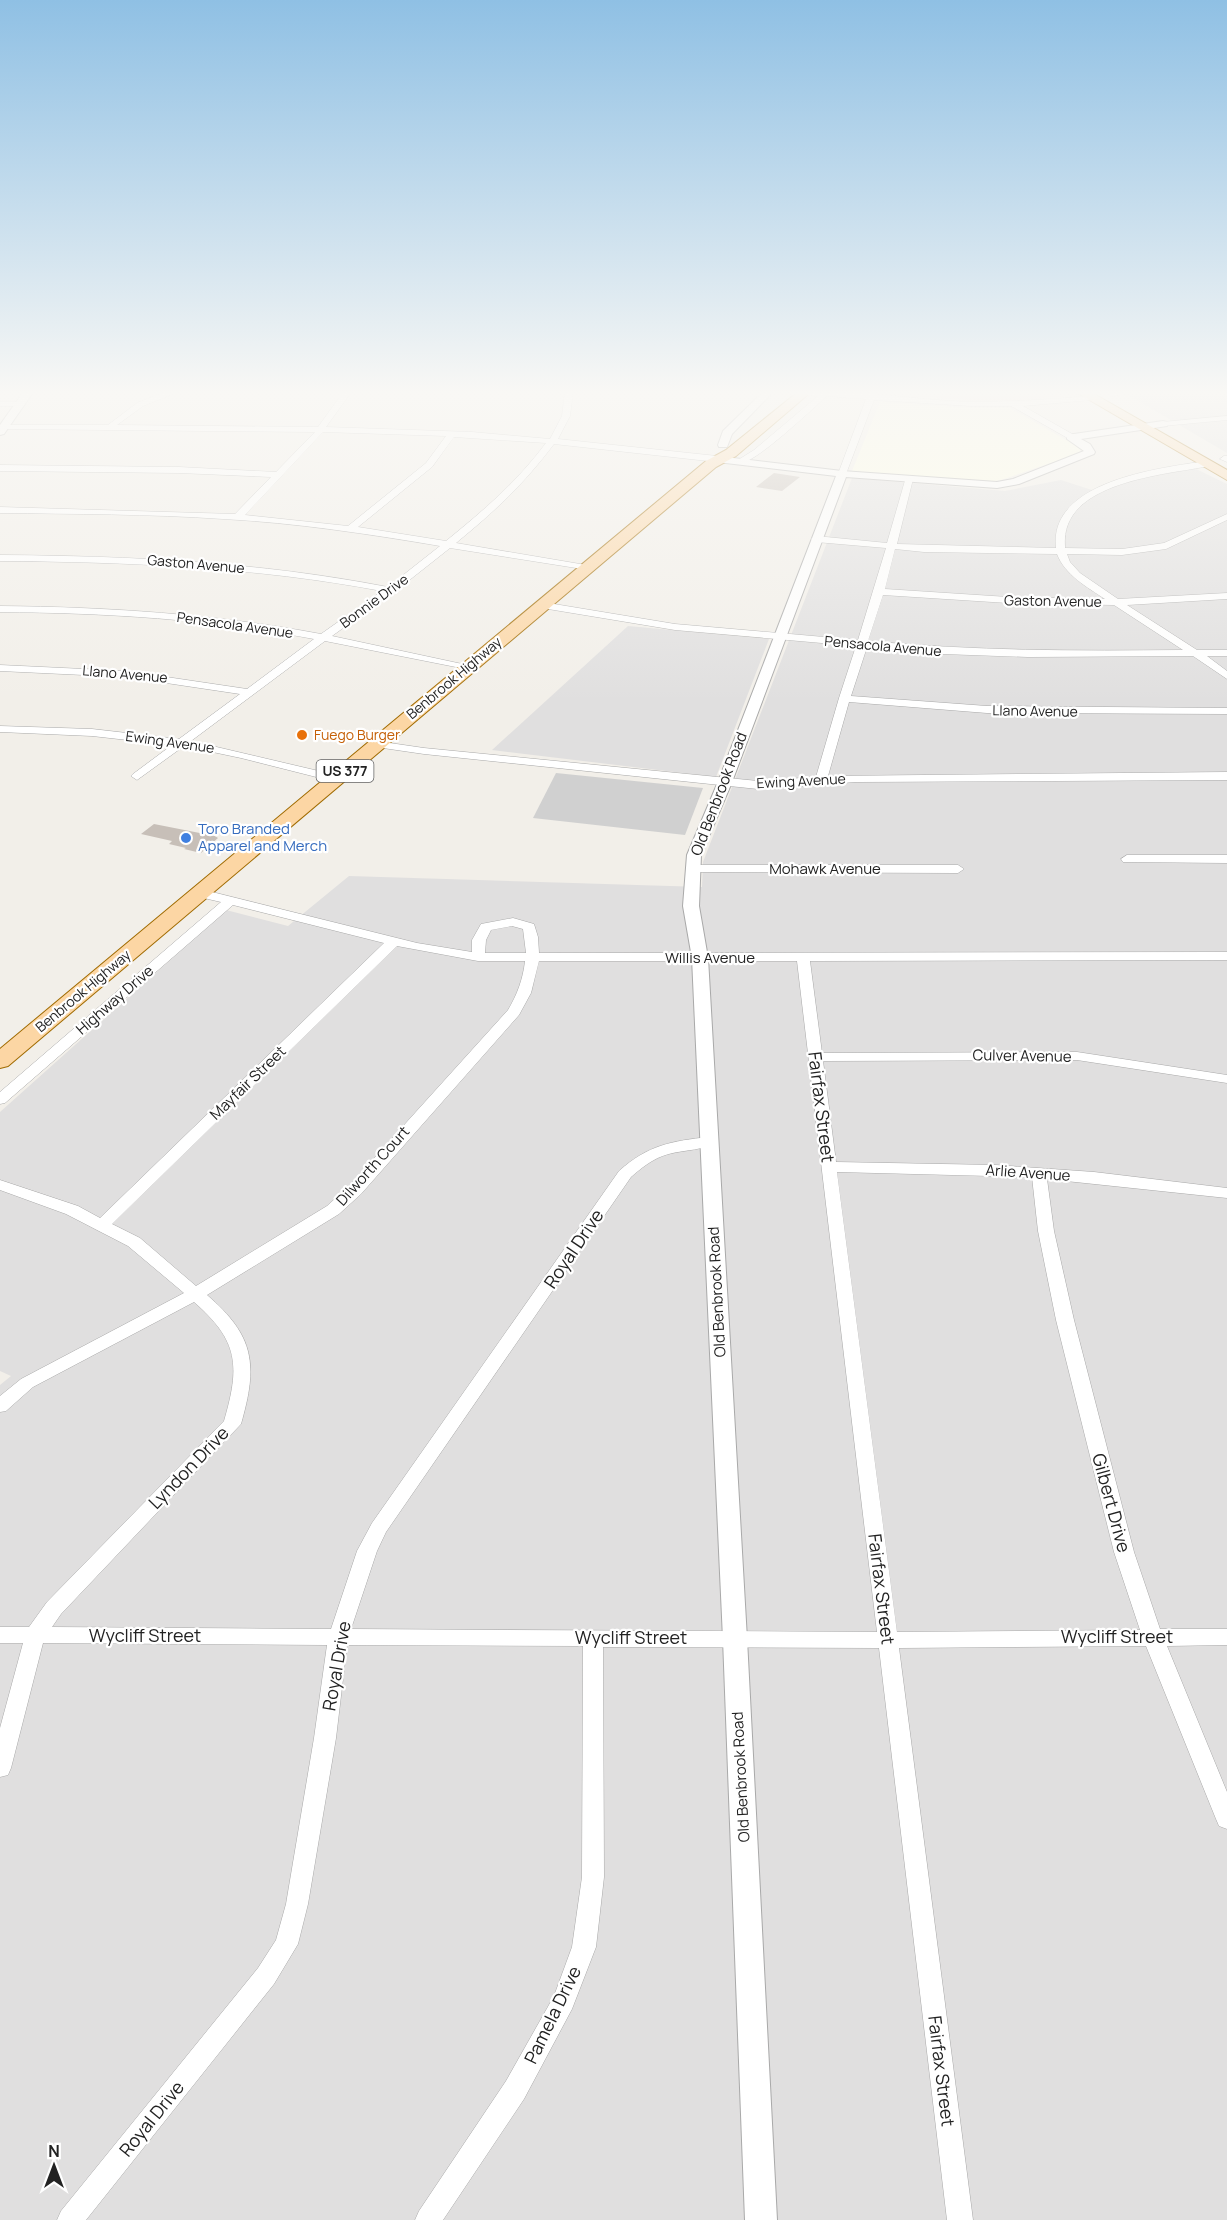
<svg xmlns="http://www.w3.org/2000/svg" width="1227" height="2220" font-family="Manrope,sans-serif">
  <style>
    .residential { fill: #e0dfdf }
    .commercial { fill: #f2dad9 }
    .education { fill: #ffffe5 }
    .religious { fill: #d0d0d0 }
    .building { fill: #c7bfb8 }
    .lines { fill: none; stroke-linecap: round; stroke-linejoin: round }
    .minor-casing { stroke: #a9a9a9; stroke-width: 1 }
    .tertiary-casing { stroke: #a9a9a9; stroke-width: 2 }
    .primary-casing { stroke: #a06b00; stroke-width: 2 }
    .minor { fill: #fff; fill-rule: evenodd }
    .tertiary { fill: #fff; fill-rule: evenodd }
    .primary { fill: #fcd6a4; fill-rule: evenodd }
    .food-dot { fill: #e8710a; stroke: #fff; stroke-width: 2 }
    .shop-dot { fill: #3f7fe0; stroke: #fff; stroke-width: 2 }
    .labels { text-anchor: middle; stroke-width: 4.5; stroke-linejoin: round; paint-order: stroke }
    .far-street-label { font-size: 14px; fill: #222; stroke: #fff }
    .far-food-label { font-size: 14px; fill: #c56008; stroke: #fff; text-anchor: start }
    .shield { fill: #fff; stroke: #646464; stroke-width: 1.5 }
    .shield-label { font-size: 14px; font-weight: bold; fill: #222 }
    .street-label { font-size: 15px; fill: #222; stroke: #fff }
    .shop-label { font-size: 15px; fill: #366cbe; stroke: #fff; text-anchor: start }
    .near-street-label { font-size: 18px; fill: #222; stroke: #fff }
  </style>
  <rect width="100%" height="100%" fill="#f2efe9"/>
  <path class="residential" d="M1121,391H1227V453L1128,395Z
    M1196,469L1227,484V2220H0V1385L11,1376L0,1371V1112L226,910L288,926L349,876L702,887L703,862L852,478L1005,491L1061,480L1098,492L1130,480L1164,472Z
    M628,626L769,639L716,777L492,750Z"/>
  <path class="commercial" d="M837,391H1055L1064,396L1010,401L969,400Z"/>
  <path class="education" d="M880,402L972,408H1010L1080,448V453L1001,480L986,482L852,471Z"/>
  <path class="religious" d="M556,773L703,788L685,835L533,818Z"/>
  <path class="building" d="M774,473L800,477L782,491L756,487Z
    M154,824L215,836L218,838L201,853L184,849L186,848L169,844L172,841L141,834Z"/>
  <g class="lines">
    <defs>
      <path id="minor" d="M168,391H180L143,406L117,425L318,427L344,391H352L326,427L472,432L550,439L562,416L565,391H573L570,416L558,439L717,456L721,459L717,462L554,444C523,485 495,511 456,543L586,565L589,566V570L450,548L407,582L332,636L467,665L472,668L471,670L325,641L191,741L340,776V780L336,782L241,758L184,746L137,780L131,776L133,774L172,745L92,736L0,732V726L92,729L179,739L240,694L126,677L0,671V665L126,671L247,689L314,639C210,619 105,613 0,612V606C108,607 215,614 321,634L382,591C255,567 128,562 0,561V555C131,556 260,562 388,587L440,546C368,534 296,523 223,519C149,514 74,514 0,513V507L235,514L271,477L179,473L0,471V465L179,467L276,472L315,432L4,429L0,427L4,425H108L137,403ZM323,432L446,436L426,463L348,526L245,515ZM454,437L546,443C516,483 484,510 446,541L358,527L432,467Z
        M784,391C846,387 908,400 972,402C1012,402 1052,399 1092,396L1096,398L1092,400L1023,406L1074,435L1075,437L1071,440L1011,406H971L874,400L846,474L842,477L838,474L866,399L827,396C812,409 754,465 738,464V460L754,450L818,396L788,393Z
        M1122,391H1149L1112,396L1108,394Z
        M0,402H20L24,404L20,406H0Z
        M1227,416V420L1163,426L1159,424L1163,422Z
        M1224,456H1227V462L1220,459Z
        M1206,461L1210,464L1209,466C1166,475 1060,481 1065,546V548L1122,549L1164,543L1227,514V520L1166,549L1122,555L1067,554L1070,562L1080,573L1118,599L1227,593V599L1127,605L1197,650H1227V656H1207L1227,671V679L1193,656L1028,657L943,654L867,647L851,696L987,706L1227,708V714L987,713L849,702L828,776L1227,772V780L856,782L758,789L424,754L376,747L370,744L376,741L424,748L758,781L816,777L839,698L856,646L675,630L542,608L537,605L542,602L675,624L858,640L886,548L816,542L811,539L816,536L887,543L906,477L913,479L897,544L1056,548C1048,481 1160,468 1206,461ZM895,549L924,552L1057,554C1065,575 1087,587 1105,599L1008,597L885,589ZM883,595L1008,603L1114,605L1183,650C1078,651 974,651 868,641Z
        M1127,855H1227V863L1123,862L1121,859Z
        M692,865H958L964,869L958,873L688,872L686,869L688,866Z
        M200,889L417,943L472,952V940L481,924L513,918L534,924L538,937L539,953L1227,952V960L810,961L822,1053L1077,1052L1227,1075V1083L1077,1060L823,1061L836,1162L995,1165L1094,1172L1227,1188V1198L1047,1179L1054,1231L1074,1320L1134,1552L1160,1629H1227V1645L1167,1646L1227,1792V1829L1219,1826L1216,1819L1146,1646L899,1648L973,2220H947L879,1648L603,1647L604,1877L596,1947L572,2009L524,2099L443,2220H415L419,2211L506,2081L554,1996L572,1947L582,1877L583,1646L347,1645L336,1738L308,1904L298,1944L274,1984L86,2220H57L61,2211L258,1968L276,1940L286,1904L314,1738L327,1645L43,1643L11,1768L8,1775L0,1777V1728L23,1643H0V1627H29L47,1602L224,1421C240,1366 239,1341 194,1302L33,1387L6,1411L0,1412V1396L21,1379L184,1293L128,1246L66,1214L0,1190V1180L78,1206L100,1218L384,943L233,905L5,1103L0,1104V1092L221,902L195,896L194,893L195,890ZM512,926L523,929L526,953H485L486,940L491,930ZM397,946L478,961H525C523,979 517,995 508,1010L349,1186L327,1206L196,1286L140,1238L112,1224ZM539,961H797L877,1632L351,1629L377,1551L386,1532L631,1177C666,1146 674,1156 714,1145L717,1142L709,1137C672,1141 648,1145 619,1171L372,1523L357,1551L331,1629L52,1627L61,1614L241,1424C258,1365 255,1336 207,1295L339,1214L361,1194L519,1015L531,993ZM837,1172L1032,1177L1038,1231L1056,1320L1114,1552L1140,1630L897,1632Z"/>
      <path id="tertiary" d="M24,391H34L4,434L0,435V425Z
        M764,391H774L732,434L727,447H719L718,445L723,431Z
        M1163,421L1167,422V426L1081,439L1090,444L1095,452L1094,454L1019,484L997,488L846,477L732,782L701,855L699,906L708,958L747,1639L777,2220H745L723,1639L692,958L683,906L687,855L718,782L836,476L717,462L712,459L717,456L842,471L997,482L1013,479L1084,451L1067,439V435Z"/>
      <path id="primary" d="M799,391H812L736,456L716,467L8,1066L0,1068V1049L706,461L726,450Z
        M1074,391H1089L1227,470V480Z"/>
    </defs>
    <use href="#minor" class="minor-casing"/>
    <use href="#tertiary" class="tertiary-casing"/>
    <use href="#primary" class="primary-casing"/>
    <use href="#minor" class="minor"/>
    <use href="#tertiary" class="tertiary"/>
    <use href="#primary" class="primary"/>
  </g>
  <linearGradient id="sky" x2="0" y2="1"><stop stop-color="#8fc0e4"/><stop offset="0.56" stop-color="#f9f8f5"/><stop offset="1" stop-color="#f9f8f5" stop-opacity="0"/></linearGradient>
  <rect width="1227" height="702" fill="url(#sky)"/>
  <circle class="food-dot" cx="302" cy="735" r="6"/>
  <circle class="shop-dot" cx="186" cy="838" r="6"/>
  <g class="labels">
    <g class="far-street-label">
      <text transform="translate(196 564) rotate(5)" y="5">Gaston Avenue</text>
      <text transform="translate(374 601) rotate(-36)" y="5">Bonnie Drive</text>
      <text transform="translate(1053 601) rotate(1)" y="5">Gaston Avenue</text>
      <text transform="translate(235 625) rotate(8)" y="5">Pensacola Avenue</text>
      <text transform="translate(883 646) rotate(5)" y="5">Pensacola Avenue</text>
      <text transform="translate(125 674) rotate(5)" y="5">Llano Avenue</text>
      <text transform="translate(454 678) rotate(-40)" y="5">Benbrook Highway</text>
      <text transform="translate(1035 711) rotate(1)" y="5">Llano Avenue</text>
      <text transform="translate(170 742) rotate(8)" y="5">Ewing Avenue</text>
      <text transform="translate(801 781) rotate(-3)" y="5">Ewing Avenue</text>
      <text transform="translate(83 991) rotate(-40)" y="5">Benbrook Highway</text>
    </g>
    <g class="far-food-label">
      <text x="314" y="740">Fuego Burger</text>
    </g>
    <rect class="shield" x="316.5" y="760" width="57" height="22" rx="4.5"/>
    <g class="shield-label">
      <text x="345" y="776">US 377</text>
    </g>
    <g class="street-label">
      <text transform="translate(719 794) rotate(-69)" y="5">Old Benbrook Road</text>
      <text x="825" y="874">Mohawk Avenue</text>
      <text x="710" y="963">Willis Avenue</text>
      <text transform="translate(115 1000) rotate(-41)" y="5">Highway Drive</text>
      <text transform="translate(1022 1056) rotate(1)" y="5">Culver Avenue</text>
      <text transform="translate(248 1083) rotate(-44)" y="5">Mayfair Street</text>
      <text transform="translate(373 1166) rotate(-48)" y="5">Dilworth Court</text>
      <text transform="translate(1028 1173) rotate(4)" y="5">Arlie Avenue</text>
      <text transform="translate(717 1292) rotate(-93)" y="5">Old Benbrook Road</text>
      <text transform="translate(741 1777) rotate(-93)" y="5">Old Benbrook Road</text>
    </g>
    <g class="shop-label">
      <text x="198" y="834">Toro Branded<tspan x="198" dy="17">Apparel and Merch</tspan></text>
    </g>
    <g class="near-street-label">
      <text transform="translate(821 1107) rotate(83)" y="6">Fairfax Street</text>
      <text transform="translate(574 1249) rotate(-56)" y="6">Royal Drive</text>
      <text transform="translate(189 1468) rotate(-46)" y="6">Lyndon Drive</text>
      <text transform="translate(1111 1503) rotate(75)" y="6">Gilbert Drive</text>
      <text transform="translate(881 1589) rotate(83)" y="6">Fairfax Street</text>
      <text x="145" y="1642">Wycliff Street</text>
      <text x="1117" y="1643">Wycliff Street</text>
      <text x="631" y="1644">Wycliff Street</text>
      <text transform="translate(337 1666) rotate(-80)" y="6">Royal Drive</text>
      <text transform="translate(553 2015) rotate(-64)" y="6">Pamela Drive</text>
      <text transform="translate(941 2071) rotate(83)" y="6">Fairfax Street</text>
      <text transform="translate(152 2119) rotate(-51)" y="6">Royal Drive</text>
    </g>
  </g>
  <g transform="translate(54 2166)" stroke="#ffffff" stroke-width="4.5" paint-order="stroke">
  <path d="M0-4.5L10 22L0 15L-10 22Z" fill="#222222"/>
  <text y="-9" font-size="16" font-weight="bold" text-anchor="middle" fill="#222222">N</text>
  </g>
</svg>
